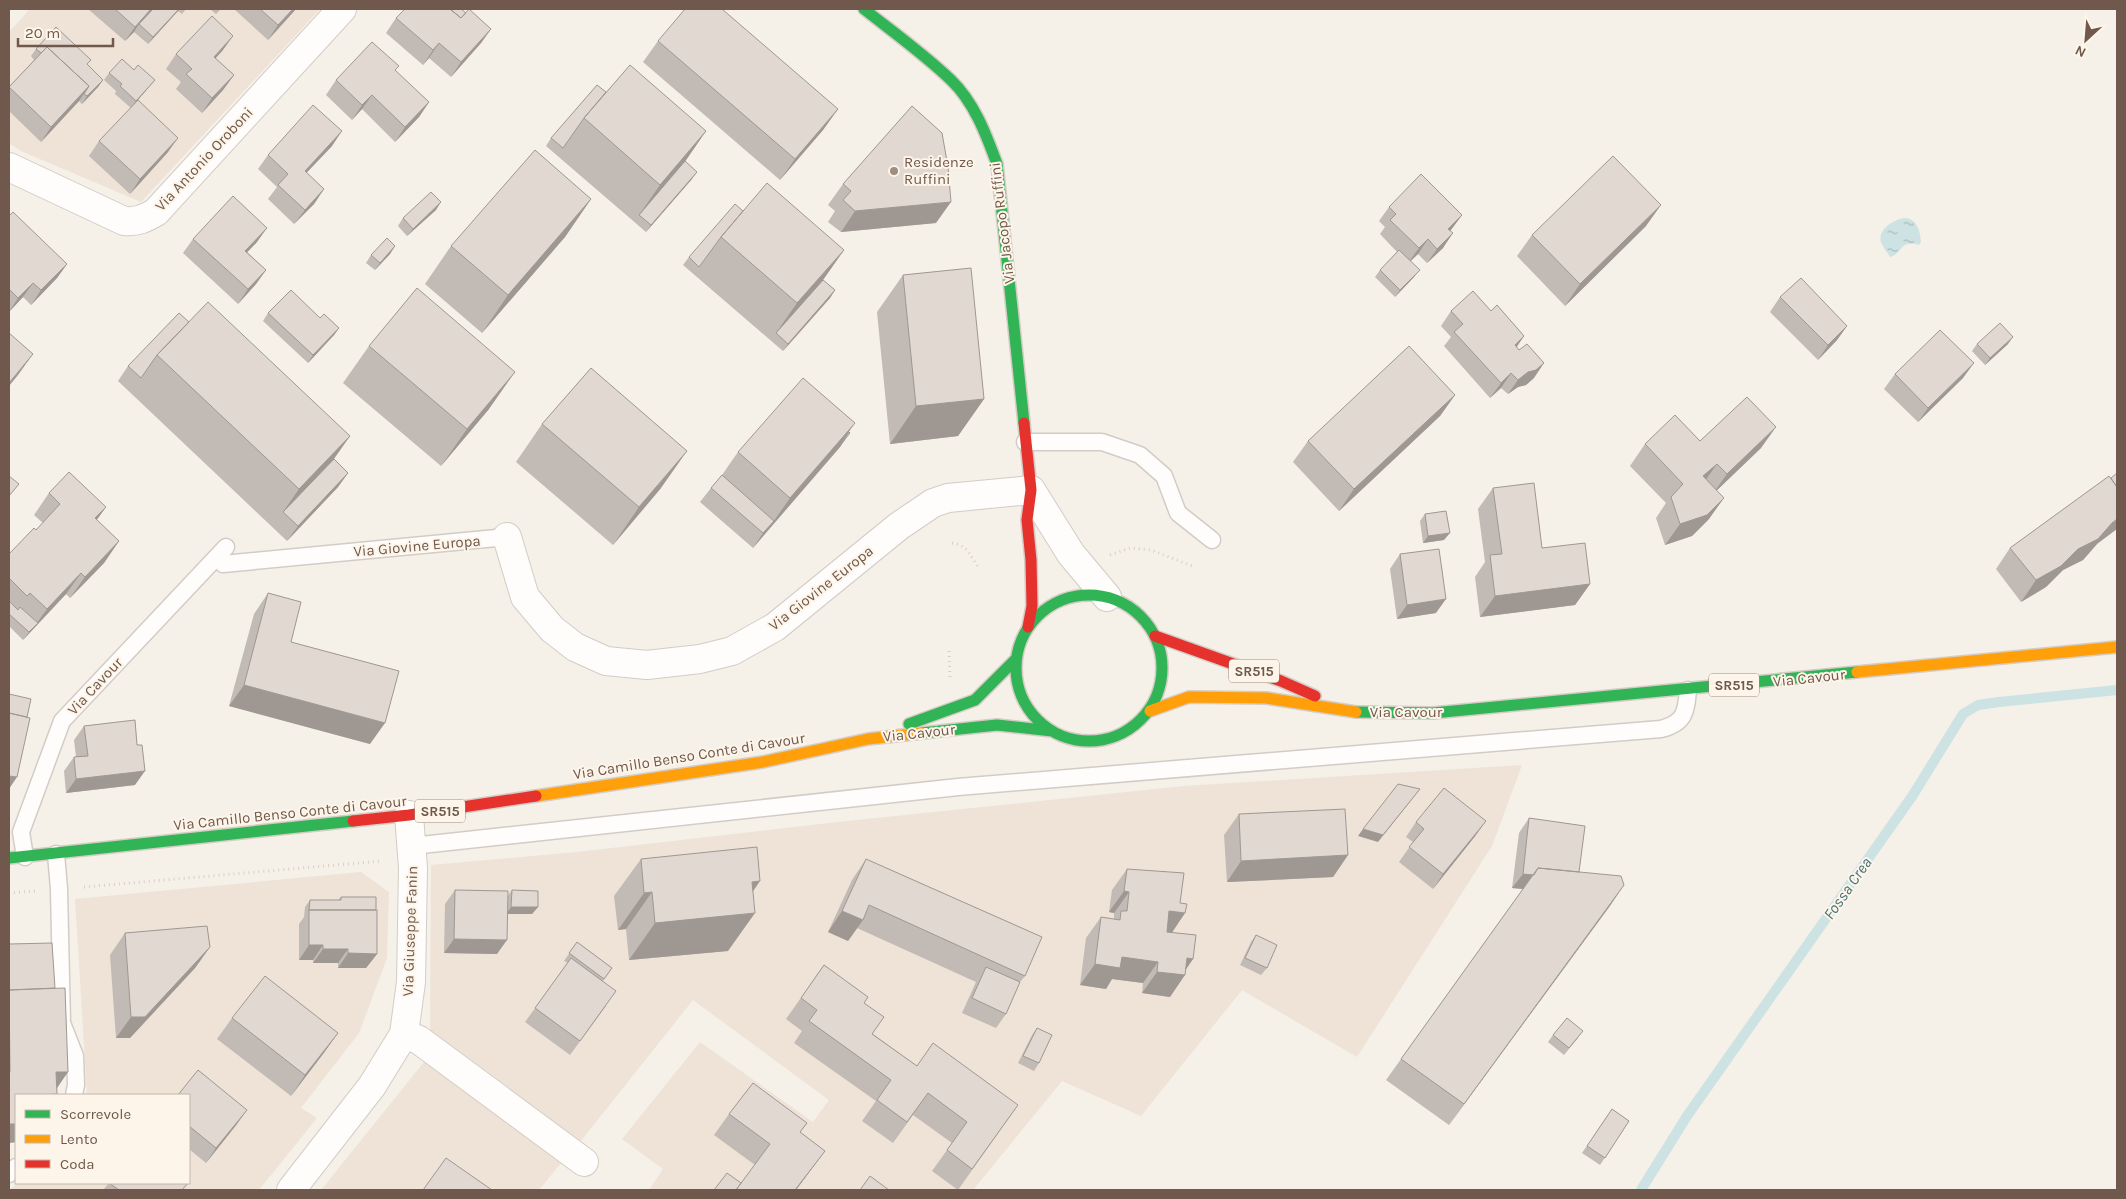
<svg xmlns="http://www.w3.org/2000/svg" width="2126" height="1199" font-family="Karla,sans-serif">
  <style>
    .residential { fill: #eee3d6 }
    .water { fill: url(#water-ripples) }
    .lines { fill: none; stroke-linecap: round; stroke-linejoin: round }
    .stream { stroke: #cce2e3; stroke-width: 10 }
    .lane-casing { stroke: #d3ccc6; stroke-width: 19 }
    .street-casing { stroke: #d3ccc6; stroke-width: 30 }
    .fast-casing { stroke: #d4ccc5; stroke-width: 14 }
    .slow-casing { stroke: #d4ccc5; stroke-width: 14 }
    .jam-casing { stroke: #d4ccc5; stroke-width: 14 }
    .path { stroke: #d6cfca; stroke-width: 3; stroke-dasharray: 1 4; stroke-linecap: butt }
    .lane { stroke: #fefdfc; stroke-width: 16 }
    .street { stroke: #fefdfc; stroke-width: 28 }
    .fast { stroke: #30b455; stroke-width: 11 }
    .slow { stroke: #ff9f0a; stroke-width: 11 }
    .jam { stroke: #e5322d; stroke-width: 11 }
    .wall { fill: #c2bab4 }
    .shaded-wall { fill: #9e9792 }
    .building { fill: #e1d8d1; stroke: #9e9792 }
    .poi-dot { fill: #9f8d83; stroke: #fdf5e9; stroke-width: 2 }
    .labels { text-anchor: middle; stroke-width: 4; stroke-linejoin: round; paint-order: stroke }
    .shield { fill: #fdf5e9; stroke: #9a877b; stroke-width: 1 }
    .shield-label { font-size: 14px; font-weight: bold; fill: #70584c }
    .street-label { font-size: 15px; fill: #70584c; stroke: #fdf5e9 }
    .poi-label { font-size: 15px; fill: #70584c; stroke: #fdf5e9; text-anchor: start }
    .water-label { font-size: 16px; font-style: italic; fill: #44737b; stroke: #fdf5e9 }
  </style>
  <defs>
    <pattern id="water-ripples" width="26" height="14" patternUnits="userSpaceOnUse" patternTransform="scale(1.25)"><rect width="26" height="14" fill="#cce2e3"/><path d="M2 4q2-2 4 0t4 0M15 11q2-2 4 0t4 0" fill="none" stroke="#aababa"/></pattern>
  </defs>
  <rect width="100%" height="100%" fill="#f5f0e8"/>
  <path class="residential" d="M30,9H320L141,202L21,151L9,143V32Z
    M1522,765L1492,846L1357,1057L1242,990L1141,1116L1062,1081L973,1190H649L663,1169L622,1139L700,1042L813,1122L829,1100L693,1000L580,1142L430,1030L431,865L577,852L838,822L1184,786Z
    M361,872L389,892L387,958L359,1033L301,1108L317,1118L259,1190H10L17,1183H189V1095H87L75,899Z
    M424,1062L561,1163L539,1190H321Z"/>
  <path class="water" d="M1904,218C1917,218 1920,231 1921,242L1919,245C1899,239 1903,254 1890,257C1888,253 1885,250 1883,246C1874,232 1892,220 1904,218Z"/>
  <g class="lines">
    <path class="stream" d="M1641,1190L1687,1116L1913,795L1963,714L1978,705L1999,702L2117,690"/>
    <defs>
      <path id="lane" d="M1025,442H1102L1140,455L1164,476L1178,513L1212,540
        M223,564L507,537
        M412,846L958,787L1661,729C1685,723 1686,712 1688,690
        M56,854L59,889L62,1023L75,1056L76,1085L74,1095
        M25,857L21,832L62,721L226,547
        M9,1174L16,1167"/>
      <path id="street" d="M9,167L124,221C137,222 144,219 156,212L342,9
        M507,537L525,597L552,629L575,647L606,661L647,665L700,659L732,651L775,627L899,526L933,503L948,498L1031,490L1071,554L1107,597
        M404,1034L419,1040L584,1162
        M291,1190L372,1086L404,1034L411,982L413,868L409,815"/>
      <path id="fast" d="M864,9C893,32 924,54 951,80C974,102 986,134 997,164L1024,423
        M1016 668a73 73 0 1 1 146 0a73 73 0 1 1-146 0Z
        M1356,712L1433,713L1857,672
        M909,724L975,700L1016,659
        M922,733L997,725L1052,731
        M9,858L353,821"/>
      <path id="slow" d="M1857,672L2117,647
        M1150,711L1189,697L1266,698L1356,712
        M536,796L763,762L868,739L922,733"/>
      <path id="jam" d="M1024,423L1031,490L1027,520L1031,560L1032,606L1028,627
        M1155,636L1281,681L1315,696
        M353,821L409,815L536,796"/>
    </defs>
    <use href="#lane" class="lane-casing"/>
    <use href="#street" class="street-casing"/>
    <use href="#fast" class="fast-casing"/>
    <use href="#slow" class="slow-casing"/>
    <use href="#jam" class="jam-casing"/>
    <path class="path" d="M952,543C968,545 970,556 979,568
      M1110,555L1130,548L1151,550L1195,567
      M949,651L950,678
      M84,887L382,861
      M9,893L36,891"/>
    <use href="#lane" class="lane"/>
    <use href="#street" class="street"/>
    <use href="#fast" class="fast"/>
    <use href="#slow" class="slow"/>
    <use href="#jam" class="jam"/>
  </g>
  <path class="wall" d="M88,9H186L182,14L178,11L148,44L134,32L125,41Z
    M210,9H221L216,14Z
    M234,9H296L268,40Z
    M466,13L491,29L481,43L451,77L429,58L423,65L386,33L396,18Z
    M658,41L838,109L823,130L780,180L643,62Z
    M36,49L87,65L103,80L98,87L82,104L79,101L41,142L9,111V87L34,60L31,56Z
    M223,50L215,58L234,75L223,90L202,113L176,89L181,82L166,69L176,54Z
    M134,70L155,80L149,87L138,100L168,152L130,194L89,156L99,141L131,108L115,94L116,91L104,80L109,73Z
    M395,71L429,102L419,117L395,142L362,109L352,120L326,95L336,80Z
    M606,92L706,131L685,161L692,179L646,232L546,146L551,138Z
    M332,146L306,173L324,189L314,204L294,224L268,199L277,187L258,169L268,155Z
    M843,184L936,223L841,232L828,222L835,211L828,205Z
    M591,199L565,237L482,333L425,284L451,246Z
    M1389,207L1462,215L1450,231L1443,248L1427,263L1418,254L1411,261L1414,277L1395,297L1375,277L1380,270L1397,252L1380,234L1385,227L1379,221Z
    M436,210L407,236L398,226L403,218Z
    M743,211L844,250L823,280L835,290L830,298L783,351L683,265L689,257Z
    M9,216L67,264L57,278L31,305L23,297L9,312Z
    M1646,226L1565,306L1517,256L1532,235Z
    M193,239L257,242L247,252L266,270L256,284L238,304L183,253Z
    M395,246L390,254L375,270L366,263L371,255Z
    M903,275L984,399L958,436L890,444L877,312Z
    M1780,297L1847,326L1837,340L1818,360L1770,312Z
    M1451,311H1491L1524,336L1517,347L1534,378L1526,385L1518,387L1508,394L1501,388L1490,398L1444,346L1451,337L1441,326Z
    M268,313L320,318L339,328L334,335L308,363L263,321Z
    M189,322L350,436L334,459L348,473L338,487L287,541L118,381L128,366Z
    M1977,344H2008L1985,365L1972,351Z
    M369,346L489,409L441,466L343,383Z
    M1895,374L1963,378L1918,422L1884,389Z
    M1455,395L1440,416L1339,511L1293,462L1308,441Z
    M542,424L661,488L613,545L516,462Z
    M849,432L840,447L753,548L700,502L711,488L722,475L738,452Z
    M1700,441L1761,448L1717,490L1709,519L1692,536L1665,545L1656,518L1666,503L1630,466L1645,444Z
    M1493,488L1542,548L1590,584L1575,605L1480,617L1475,577L1485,562L1478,509Z
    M49,493L106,507L96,520L119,541L104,563L70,598L66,594L23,640L9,626V554L36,530L43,523L34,515Z
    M1425,514L1444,540L1423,543L1420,521Z
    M2097,544L2083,560L2063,570L2046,587L2021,602L1996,569L2010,548Z
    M1400,554L1436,613L1397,619L1390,569Z
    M268,593L291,642L370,744L229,706L254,614Z
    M84,726L135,785L66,793L64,771L74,757H76L74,740Z
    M1239,814L1348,855L1333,877L1227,882L1224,835Z
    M1529,818L1579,872L1624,885L1449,1125L1386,1080L1523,889L1512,888L1519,833Z
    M1416,822L1476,835L1433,889L1399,862L1413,842L1406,837Z
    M641,859L753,892L728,951L629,960L626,929L618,930L614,896Z
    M866,859L1025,976L1020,982L1006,1014L996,1028L962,1013L976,982L857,928L848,941L828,932L852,880Z
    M1127,869L1180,903L1185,913L1172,932L1193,959L1186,969L1170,997L1142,993L1143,983L1112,979L1106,989L1080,985L1086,938L1101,917L1114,919V913L1109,912L1112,890Z
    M455,890L508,896L512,890L538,907L532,914H508L497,954L444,953L445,904Z
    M341,897L377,954L366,968H338V963H313V960H299V924L304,917L305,907L310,900H338Z
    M125,933L210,947L195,968L130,1038H116L110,955Z
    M1256,935L1267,968L1261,975L1240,965L1251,942Z
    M577,942L612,968L603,981L606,1006L570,1055L525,1022L568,963L564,961Z
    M9,944L16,1142L9,1143Z
    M824,965L864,1003L873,1034L917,1066L1018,1105L958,1190L932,1171L952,1143L913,1115L893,1143L862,1121L876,1101L794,1043L802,1031L786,1019Z
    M232,1018L338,1033L323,1054L291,1096L217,1039Z
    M1037,1028L1039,1063L1034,1071L1018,1063L1032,1035Z
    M1553,1035L1578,1038L1564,1055L1548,1042Z
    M189,1095L237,1124L206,1163L189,1149Z
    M1612,1109L1629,1121L1600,1165L1582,1153Z
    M729,1114L807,1123L800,1132L825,1151L796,1190H714L741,1183L755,1165L714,1135Z
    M109,1183H188L182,1190H103Z"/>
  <path class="shaded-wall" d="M151,9H155L139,24L134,32L125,41L135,27Z
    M179,9H180L178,11L148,44L153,37Z
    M293,9H296L268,40L278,25Z
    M491,29L481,43L451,77L461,62Z
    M233,36L223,50L204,71L214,57Z
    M439,43L429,58L423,65L433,50Z
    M234,75L223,90L202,113L212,98Z
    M103,80L98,87L82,104L87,96Z
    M155,80L131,108L136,101Z
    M89,86L79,101L41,142L51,127Z
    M372,95L362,109L352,120L362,105Z
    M429,102L419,117L395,142L405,127Z
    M838,109L823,130L780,180L795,159Z
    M342,131L332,146L294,186L305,171Z
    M706,131L680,169L639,215L660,185Z
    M178,138L168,152L130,194L140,179Z
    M697,172L692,179L646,232L651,225Z
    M324,189L314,204L294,224L305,210Z
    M591,199L565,237L482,333L508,295Z
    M441,202L436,210L407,236L413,229Z
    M951,202L936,223L841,232L855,211Z
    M1661,205L1646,226L1565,306L1580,284Z
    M1462,215L1451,230L1438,243L1448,229Z
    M267,228L257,242L235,265L245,251Z
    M1453,233L1443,248L1427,263L1437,249Z
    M1428,239L1418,254L1408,263L1419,248Z
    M395,246L390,254L375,270L380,263Z
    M844,250L818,287L776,333L797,303Z
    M67,264L57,278L31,305L41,290Z
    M266,270L256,284L238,304L248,289Z
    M1420,270L1414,277L1395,297L1400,290Z
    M33,283L23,297L9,312L18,298Z
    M835,290L830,298L783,351L788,344Z
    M1847,326L1837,340L1818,360L1828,345Z
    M339,328L334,335L308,363L313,355Z
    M1524,336L1514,350L1515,345Z
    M2013,337L2008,344L1985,365L1990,358Z
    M33,354L18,375L9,386V383Z
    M1544,363L1534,378L1526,385L1518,387L1508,394L1518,380L1528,372Z
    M1974,363L1963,378L1918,422L1928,408Z
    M515,372L489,409L441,466L467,429Z
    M1511,373L1501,388L1490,398L1501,383Z
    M1455,395L1440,416L1339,511L1354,489Z
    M984,399L958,436L890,444L916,406Z
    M855,423L839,446L850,433L840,447L764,535L790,498Z
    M1776,427L1761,448L1712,495L1727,474Z
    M350,436L323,474L283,512L299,489Z
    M687,451L661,488L613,545L639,507Z
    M1717,464L1702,485L1703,476Z
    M348,473L338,487L287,541L298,526Z
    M1724,498L1709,519L1692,536L1665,545L1680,524Z
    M106,507L91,528L95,518Z
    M2117,519V529L2097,544L2083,560L2063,570L2046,587L2021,602L2036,580Z
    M774,521L764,535L753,548L763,533Z
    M1450,533L1444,540L1423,543L1428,536Z
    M119,541L104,563L70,598L85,577Z
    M81,573L66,594L23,640L29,632L36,624L47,609Z
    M1590,584L1575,605L1480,617L1495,596Z
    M1446,599L1436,613L1397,619L1407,605Z
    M244,685L385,723L370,744L229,706Z
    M145,771L135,785L66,793L76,779Z
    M9,776L17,777L9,789Z
    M1420,789L1378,842L1358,836L1363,829Z
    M1486,821L1476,835L1433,889L1443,874Z
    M1348,855L1333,877L1227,882L1241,861Z
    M1523,874L1578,879L1568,893L1512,888Z
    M760,881L737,915L755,913L728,951L629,960L655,923L752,882Z
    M1624,885L1610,906L1449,1125L1464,1104Z
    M1124,891L1129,892L1114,913L1109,912Z
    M652,892L626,929L618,930L644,893Z
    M511,907H538L532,914H506Z
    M842,911L863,920L848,941L828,932Z
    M1169,911L1185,913L1171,934L1155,932Z
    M454,939L507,940L497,954L444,953Z
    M309,945H323L313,960H299Z
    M210,947L195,968L130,1038H116L131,1017Z
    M323,949H348L338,963H313Z
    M348,953L377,954L366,968H338Z
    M1122,957L1158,962L1143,983L1112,979L1106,989L1080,985L1095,964Z
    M1187,958L1193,959L1182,975H1185L1170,997L1142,993L1157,972Z
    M338,1033L323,1054L291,1096L305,1075Z
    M56,1072H68L53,1094H57L56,1095H38Z
    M247,1110L237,1124L206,1163L216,1148Z
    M16,1116V1142L9,1143V1124Z
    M825,1151L796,1190H795Z"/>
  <path class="building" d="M115,9H151L135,27Z
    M153,9H179L153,37L139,24Z
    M260,9H293L278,25Z
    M405,9H450L461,18L469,9L491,29L461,62L439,43L433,50L396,18Z
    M450,9H461L466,13L461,18Z
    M685,9H722L838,109L795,159L658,41Z
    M212,16L233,36L214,57L234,75L212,98L186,74L192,69L176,54Z
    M56,27L91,60L87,64L103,80L87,96L84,94L89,86L47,47L41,53L36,49Z
    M372,42L399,66L395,70L429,102L405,127L372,95L362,105L336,80Z
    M47,47L89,86L51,127L9,87Z
    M122,59L134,70L138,65L155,80L136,101L120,86L122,84L109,73Z
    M630,65L706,131L660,185L584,118Z
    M597,85L606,92L584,118L563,148L551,138Z
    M138,100L178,138L140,179L99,141Z
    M313,105L342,131L305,171L324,189L305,210L278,185L288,174L268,155Z
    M912,106L942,133L948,167L951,202L855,211L843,200L851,191L843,184Z
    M535,150L591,199L508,295L451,246Z
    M1613,156L1661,205L1580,284L1532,235Z
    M685,161L697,172L651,225L639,215Z
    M1421,174L1462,215L1448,229L1453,233L1437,249L1428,239L1419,248L1390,220L1396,214L1389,207Z
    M767,183L844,250L797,303L721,237Z
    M431,192L441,202L413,229L403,218Z
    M233,196L267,228L245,251L266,270L248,289L193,239Z
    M735,204L743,211L721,237L699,267L689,257Z
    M13,212L67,264L41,290L33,283L18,298L9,289V216Z
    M387,238L395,246L380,263L371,255Z
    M1399,250L1420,270L1400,290L1380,270Z
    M971,268L984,399L916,406L903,275Z
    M1801,278L1847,326L1828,345L1780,297Z
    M823,280L835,290L788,344L776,333Z
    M417,288L515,372L467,429L369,346Z
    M291,290L320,318L324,314L339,328L313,355L268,313Z
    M1473,291L1491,311L1497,305L1524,336L1515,345L1519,350L1527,344L1544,363L1536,370L1528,372L1518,380L1511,373L1501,383L1454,332L1463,324L1451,311Z
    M208,302L350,436L299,489L157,355Z
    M179,313L189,322L157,355L141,378L128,366Z
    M2000,323L2013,337L1990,358L1977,344Z
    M1940,330L1974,363L1928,408L1895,374Z
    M9,333L33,354L9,383Z
    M1409,346L1455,395L1354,489L1308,441Z
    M591,368L687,451L639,507L542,424Z
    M803,378L855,423L790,498L738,452Z
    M1747,397L1776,427L1727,474L1717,464L1703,476L1724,498L1707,515L1680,524L1671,497L1683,484L1645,444L1675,415L1700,441Z
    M849,432L850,433L839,446Z
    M334,459L348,473L298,526L283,512Z
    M69,472L106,507L95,518L119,541L85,577L81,573L47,609L30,593L27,596L9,578V554L34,528L36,530L60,504L49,493Z
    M2117,473V487L2111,478Z
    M722,475L774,521L763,533L711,488Z
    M9,476L19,484L9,496Z
    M2109,476L2117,487V519L2112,523L2098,539L2078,549L2061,566L2036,580L2010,548Z
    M1534,483L1542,548L1585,543L1590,584L1495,596L1490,555L1502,554L1493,488Z
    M1446,511L1450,533L1428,536L1425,514Z
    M1439,549L1446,599L1407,605L1400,554Z
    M268,593L301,602L291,642L399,671L385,723L244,685Z
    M9,601L18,610L20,607L38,623L29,632L9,614Z
    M9,694L31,699L27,717L9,713Z
    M9,713L30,718L17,777L9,776Z
    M135,720L137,745H142L145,771L76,779L74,757L88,756L84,726Z
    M1398,784L1420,789L1383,835L1363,829Z
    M1444,788L1486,821L1443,874L1409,847L1424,829L1416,822Z
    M1345,809L1348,855L1241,861L1239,814Z
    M1529,818L1585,826L1579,872L1538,868L1534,875L1523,874Z
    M757,847L760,881L752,882L755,913L655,923L652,892L644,893L641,859Z
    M866,859L1042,937L1025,976L869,905L863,920L842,911Z
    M1538,868L1621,876L1624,885L1464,1104L1401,1059Z
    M1127,869L1184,873L1180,903L1187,904L1185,913L1169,911L1167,932L1196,935L1193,959L1187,958L1185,975L1157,972L1158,962L1122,957L1120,968L1095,964L1101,917L1120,920L1121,911H1127L1129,892L1124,891Z
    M455,890L508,891L507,940L454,939Z
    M512,890L538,891V907H511Z
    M341,897H376V910H309L310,900H341Z
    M309,910H377V954L348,953V949H323V945H309Z
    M207,926L210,947L145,1017H131L125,933Z
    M1256,935L1277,945L1267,968L1245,958Z
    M577,942L612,968L604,979L569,953Z
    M52,943L55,988L9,990V944Z
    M571,958L616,991L580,1041L535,1008Z
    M824,965L868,997L864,1003L884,1017L872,1034L917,1066L933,1043L1018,1105L972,1169L947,1150L967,1122L928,1093L907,1122L877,1100L891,1080L809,1021L817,1010L801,998Z
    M986,967L1020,982L1006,1014L972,998Z
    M265,976L338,1033L305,1075L232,1018Z
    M65,988L68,1072H56L57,1094L39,1095H16V1124H9V1072H10L9,990Z
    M1567,1018L1583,1031L1569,1048L1553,1035Z
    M1037,1028L1052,1035L1039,1063L1023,1056Z
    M198,1070L247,1110L216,1148L189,1126V1095H178Z
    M753,1083L807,1123L800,1132L825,1151L795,1190H736L770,1144L729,1114Z
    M1612,1109L1629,1121L1605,1158L1587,1146Z
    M446,1158L492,1190H423Z
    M727,1173L741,1183L736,1190H714Z
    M870,1176L889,1190H860Z
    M109,1183H188L182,1190H119Z"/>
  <circle class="poi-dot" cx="894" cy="171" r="5"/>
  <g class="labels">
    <g class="shield">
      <rect x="1229" y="659.5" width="50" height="23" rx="4"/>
      <rect x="1709" y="673.5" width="50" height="23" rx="4"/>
      <rect x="415" y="799.5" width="50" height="23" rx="4"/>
    </g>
    <g class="shield-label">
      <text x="1254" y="676">SR515</text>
      <text x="1734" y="690">SR515</text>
      <text x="440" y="816">SR515</text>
    </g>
    <g class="street-label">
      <text transform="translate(204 159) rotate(-47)" y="5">Via Antonio Oroboni</text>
      <text transform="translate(1002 223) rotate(-97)" y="5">Via Jacopo Ruffini</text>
      <text transform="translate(417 546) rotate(-5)" y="5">Via Giovine Europa</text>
      <text transform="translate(821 588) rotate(-38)" y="5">Via Giovine Europa</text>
      <text transform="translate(1809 678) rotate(-6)" y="5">Via Cavour</text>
      <text transform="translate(95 686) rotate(-47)" y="5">Via Cavour</text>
      <text x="1406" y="717">Via Cavour</text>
      <text transform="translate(919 733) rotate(-6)" y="5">Via Cavour</text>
      <text transform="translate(689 756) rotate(-9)" y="5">Via Camillo Benso Conte di Cavour</text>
      <text transform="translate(290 813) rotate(-6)" y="5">Via Camillo Benso Conte di Cavour</text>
      <text transform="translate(410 931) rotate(-88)" y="5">Via Giuseppe Fanin</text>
    </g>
    <g class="poi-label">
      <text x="904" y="167">Residenze<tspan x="904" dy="17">Ruffini</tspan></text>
    </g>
    <g class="water-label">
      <text transform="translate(1847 888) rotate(-55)" y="6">Fossa Crea</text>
    </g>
  </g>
  <rect width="2126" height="1199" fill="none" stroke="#70584c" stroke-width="20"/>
  <rect x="15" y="1094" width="175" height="90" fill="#fdf5e9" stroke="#c5b6aa"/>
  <rect x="25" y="1110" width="25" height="8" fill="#30b455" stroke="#c5b6aa"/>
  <text x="60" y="1119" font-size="15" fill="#70584c">Scorrevole</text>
  <rect x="25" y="1135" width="25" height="8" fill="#ff9f0a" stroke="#c5b6aa"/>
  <text x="60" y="1144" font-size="15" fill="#70584c">Lento</text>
  <rect x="25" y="1160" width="25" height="8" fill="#e5322d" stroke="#c5b6aa"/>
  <text x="60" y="1169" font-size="15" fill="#70584c">Coda</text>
  <g transform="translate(2086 40) rotate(206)" stroke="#fdf5e9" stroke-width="4" paint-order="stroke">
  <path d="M0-4L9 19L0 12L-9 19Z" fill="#70584c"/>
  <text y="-8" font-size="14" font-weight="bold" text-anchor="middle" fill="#70584c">N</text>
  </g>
  <path d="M18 38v8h95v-8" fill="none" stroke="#70584c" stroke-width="2.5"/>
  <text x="25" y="38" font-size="15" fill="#70584c" stroke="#fdf5e9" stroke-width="4" paint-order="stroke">20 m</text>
</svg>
